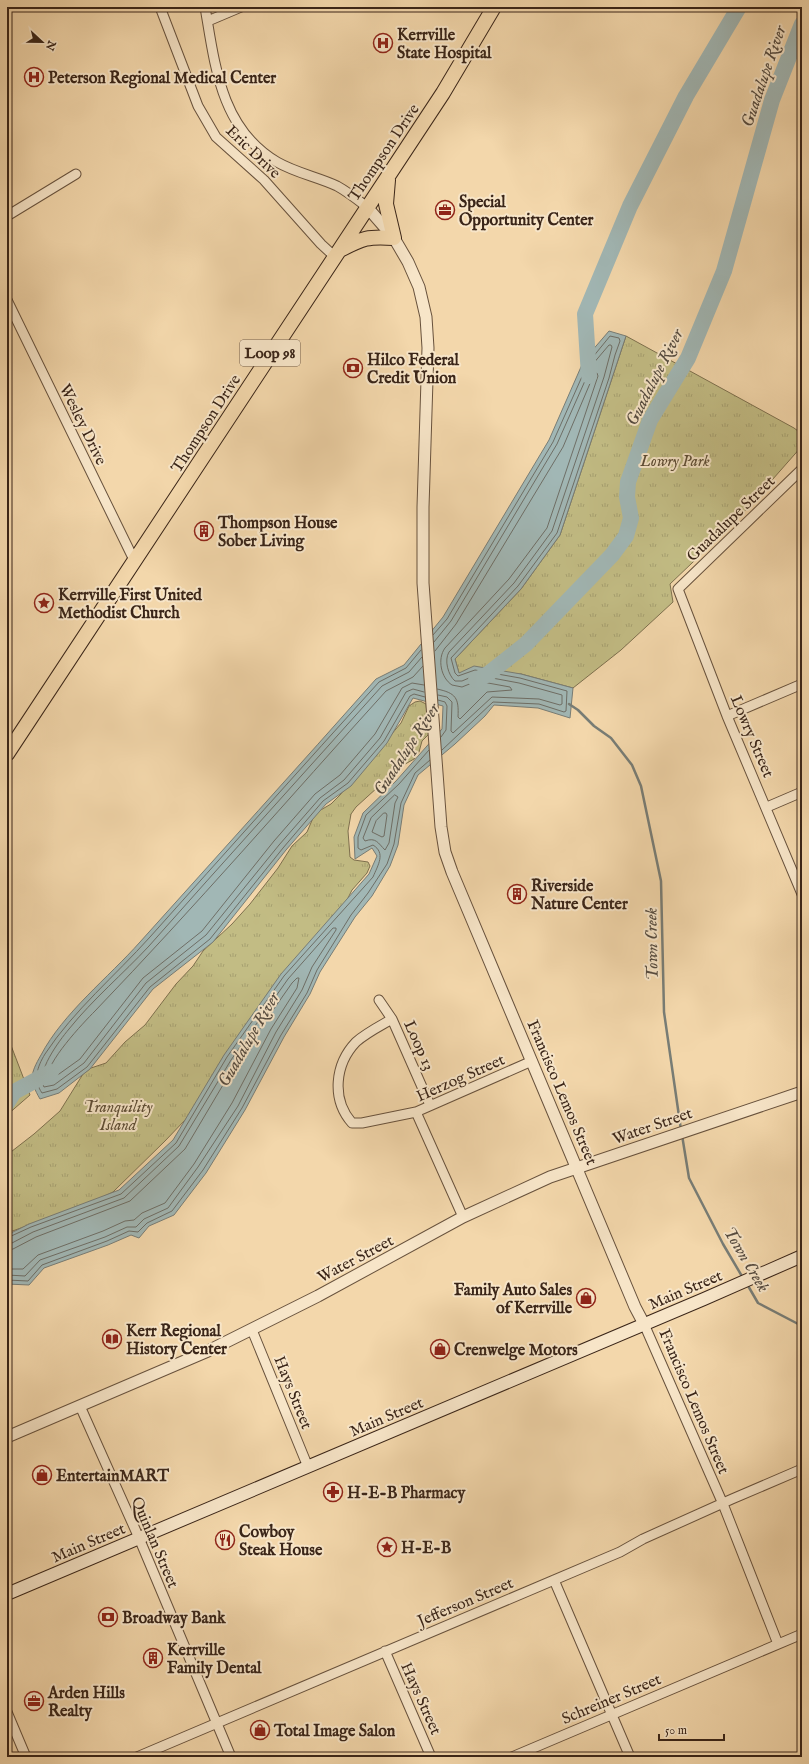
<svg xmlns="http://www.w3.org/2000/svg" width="809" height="1764" font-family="'IM FELL English',serif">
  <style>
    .park { fill: url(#park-tufts); stroke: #7e704e }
    .water { fill: #a1b7b5; stroke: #787d76 }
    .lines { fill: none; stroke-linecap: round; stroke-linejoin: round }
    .shore { stroke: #6e6e66; stroke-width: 1 }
    .stream { stroke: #787d76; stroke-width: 2.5 }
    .river { stroke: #a1b7b5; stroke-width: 16 }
    .minor-casing { stroke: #68523d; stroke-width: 11 }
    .tertiary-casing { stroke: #68523d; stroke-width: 13 }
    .secondary-casing { stroke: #3a2518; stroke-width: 14 }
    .primary-casing { stroke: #3a2518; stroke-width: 16 }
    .minor { stroke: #f7e5c8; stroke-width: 9 }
    .tertiary { stroke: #f7e5c8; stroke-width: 11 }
    .secondary { stroke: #f7e5c8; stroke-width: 12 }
    .primary { stroke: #f3d7ab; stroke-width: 14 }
    .labels { text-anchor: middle; stroke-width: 4; stroke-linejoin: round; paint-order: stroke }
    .shield { fill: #f7e5c8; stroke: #735f4d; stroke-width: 1 }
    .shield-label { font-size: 15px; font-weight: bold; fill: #3a2518 }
    .poi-label { font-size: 16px; font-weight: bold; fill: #3a2518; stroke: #f7e5c8; text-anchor: start }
    .street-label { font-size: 16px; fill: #3a2518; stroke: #f7e5c8 }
    .park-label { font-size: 16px; font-style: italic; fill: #5c4b33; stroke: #f7e5c8 }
    .water-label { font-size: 17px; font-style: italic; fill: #544a3f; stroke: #f7e5c8 }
  </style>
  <defs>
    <pattern id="park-tufts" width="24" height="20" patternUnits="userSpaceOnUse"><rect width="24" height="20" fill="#c2bc84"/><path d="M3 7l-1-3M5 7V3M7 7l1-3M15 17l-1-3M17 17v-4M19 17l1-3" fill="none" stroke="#a7a171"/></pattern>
  </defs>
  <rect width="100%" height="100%" fill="#f3d7ab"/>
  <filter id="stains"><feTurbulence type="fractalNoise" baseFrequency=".005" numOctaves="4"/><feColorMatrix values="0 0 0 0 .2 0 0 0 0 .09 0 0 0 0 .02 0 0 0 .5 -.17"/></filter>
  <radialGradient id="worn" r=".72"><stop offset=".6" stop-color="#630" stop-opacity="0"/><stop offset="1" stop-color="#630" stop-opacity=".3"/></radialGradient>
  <path class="park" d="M626,336L794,428L802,434V446L736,521L670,584L673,602L621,650L573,688L521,674L459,673L455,659L521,589L560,535Z
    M420,701L426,704L429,734L422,741L419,752L414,759L400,767L356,807L351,814L348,831L350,857L354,860L368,862L370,866L367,873L352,890L345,904L186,1119L165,1141L113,1192L93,1202L7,1233V1155L34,1134L60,1111L83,1074L91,1068L106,1063L125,1042L145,1025L176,984L193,966L203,951L232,924L250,904L278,868L292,846L307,832L313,818L319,811L331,804L340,795L401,723L409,706L415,702Z
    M7,1035L30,1095L7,1115Z"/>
  <path class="water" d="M609,331L626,336L560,535L521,589L455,659L459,673L474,666L521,674L573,688L570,718L538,708L494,705L485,716L455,744L418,775L404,805L398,845L390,866L372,896L355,917L320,972L310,994L284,1037L245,1110L206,1173L174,1215L149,1226L139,1238L131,1235L108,1245L44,1268L29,1285L7,1284V1235L29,1224L119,1190L173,1140L224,1055L281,974L369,874L377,856L372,848L355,859L354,837L363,813L396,781L442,729L443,706L413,698L387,743L351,786L326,804L286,850L213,942L153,989L90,1069L59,1093L40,1099C29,1080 30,1074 41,1055C63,1013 109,977 140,942C219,854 298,767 376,679L404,665L443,617L549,440L584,360Z"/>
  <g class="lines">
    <path class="shore" d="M433,635L447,619L553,442L588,363L610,336L619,338L620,341L615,355L609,378L557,533L518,586L451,658L455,673L458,676L475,670L520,678L567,691L566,711L564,712L539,704L493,702L442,750
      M434,642L451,621L557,444L592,365L609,345H611L612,347L604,377L552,531L514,583L449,652C444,660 448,675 455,681H462L476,675L519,683L562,695V704L560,705L539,699L492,697L453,733L451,731L452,702L447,697L438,695
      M421,650L406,668L379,682C302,767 226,852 150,937C115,976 74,1010 45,1054C37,1067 33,1080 42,1093L57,1089L87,1067L150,987L210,939L283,848L323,801L348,783L384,741L410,696L414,694L425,697
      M435,651L456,624L563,447L594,374L597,373L598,376L547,528L509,579L445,648C437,659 441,678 452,685L462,687L477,681L510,687L512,690L487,692L460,719L458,717C459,698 456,693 437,689
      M422,657L409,672L382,686C304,773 226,859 149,946C123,974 93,999 69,1029C59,1041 35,1073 44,1087L54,1085L84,1063L146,983L206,935L279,845L320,798L344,780L380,738L406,692L413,689L424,692
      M423,666L413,677L386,691C289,798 195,907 95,1011C84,1022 44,1064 48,1079H52L80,1059L143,978L202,931L274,841L315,794L340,775L375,734L402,688L412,683L424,685
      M438,700L445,702L447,706L446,730L441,737
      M395,795L398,797L395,803L389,843L385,850C378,843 376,837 365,841L363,838L371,818Z
      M384,813H386L387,815L384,836L382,837L372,832L376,821Z
      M7,1238L31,1227L121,1194L176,1143L227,1057L284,976L373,877C378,865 386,853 373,845L361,850L358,848V837L366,815L399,784L429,750
      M7,1244L12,1243L33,1232L124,1198L179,1146L231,1060L288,979L333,928H336V930L312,967L302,990L276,1032L238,1106L198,1167L168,1208L144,1219L136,1227H127L105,1237L40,1260L25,1276L7,1275
      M7,1250L13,1249L36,1237L130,1201L185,1149L236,1063L292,983L297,978H299L297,988L271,1029L232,1103L194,1164L165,1203L142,1213L134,1220L125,1221L103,1231L38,1255L23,1269H7
      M7,1280L28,1281L42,1265L107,1241L129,1231L138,1232L147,1223L172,1211L203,1170L242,1108L281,1035L307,993L317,970L351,915L368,893L387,864L394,844L401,803L415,773L430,760"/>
    <path class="stream" d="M569,704L578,710L594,726L611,738L632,765L641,786L661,881L664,1012L681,1130
      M682,1135L689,1178L723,1244L743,1278
      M747,1284L758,1303L802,1326"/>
    <path class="river" d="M589,376L585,314L630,206L686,96L739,7
      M476,680L488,674L526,644L612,555L626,536L631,518L627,497L628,482L650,420L688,358L724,271L772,100L802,24
      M7,1103L14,1092L51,1072"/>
    <defs>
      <path id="minor" d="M160,7L198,106L216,137L264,180L321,244L334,256
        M205,7C215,66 221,129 277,162C296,173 318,177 337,186C348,192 358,200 367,207
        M208,21L241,7
        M7,216L76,174
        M7,300L135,562
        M802,469L678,589L727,716L802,894
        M727,716L802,684
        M767,807L802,792
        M379,1000L392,1019
        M416,1112L362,1123H352C331,1099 335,1064 356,1042C366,1033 380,1026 392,1019L430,1105
        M463,1217L416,1112L532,1061
        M644,1324L723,1504L778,1644
        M252,1330L308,1467
        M80,1406L139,1538L231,1757
        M554,1580L630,1757
        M385,1651L431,1757
        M7,1712L26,1757
        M137,1757L620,1552L643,1539L732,1499L802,1469
        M512,1757L802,1634"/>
      <path id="tertiary" d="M367,207L394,238L408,262L419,287L426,317L428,348L423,507V583L441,827L445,852L452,872L635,1307L644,1324
        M7,1437L208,1351L318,1296L463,1217L550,1177L802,1092"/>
      <path id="secondary" d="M7,1594L704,1299L802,1256"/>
      <path id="primary" d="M340,250C363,238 368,236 394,238L386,204L388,180
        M7,754L443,93L494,7"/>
    </defs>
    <use href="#minor" class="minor-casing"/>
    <use href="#tertiary" class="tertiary-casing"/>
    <use href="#secondary" class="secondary-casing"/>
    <use href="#primary" class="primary-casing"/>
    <use href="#minor" class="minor"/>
    <use href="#tertiary" class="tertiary"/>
    <use href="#secondary" class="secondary"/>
    <use href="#primary" class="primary"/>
  </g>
  <defs>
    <symbol id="hospital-ring" viewBox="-11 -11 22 22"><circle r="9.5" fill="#f7e5c8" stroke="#8f2418" stroke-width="1.5"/><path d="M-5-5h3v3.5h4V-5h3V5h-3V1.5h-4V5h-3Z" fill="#8f2418"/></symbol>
    <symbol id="office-ring" viewBox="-11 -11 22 22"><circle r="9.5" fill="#f7e5c8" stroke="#8f2418" stroke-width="1.5"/><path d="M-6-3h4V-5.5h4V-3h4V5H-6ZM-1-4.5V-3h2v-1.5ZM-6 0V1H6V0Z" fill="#8f2418"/></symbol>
    <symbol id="bank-ring" viewBox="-11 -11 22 22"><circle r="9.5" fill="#f7e5c8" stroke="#8f2418" stroke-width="1.5"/><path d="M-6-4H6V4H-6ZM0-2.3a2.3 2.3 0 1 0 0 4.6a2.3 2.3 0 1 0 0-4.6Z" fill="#8f2418"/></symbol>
    <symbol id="building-ring" viewBox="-11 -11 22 22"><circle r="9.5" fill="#f7e5c8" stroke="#8f2418" stroke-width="1.5"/><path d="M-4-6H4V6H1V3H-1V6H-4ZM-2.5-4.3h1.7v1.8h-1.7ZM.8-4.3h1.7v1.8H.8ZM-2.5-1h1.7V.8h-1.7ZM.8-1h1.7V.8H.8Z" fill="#8f2418"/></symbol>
    <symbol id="sight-ring" viewBox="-11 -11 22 22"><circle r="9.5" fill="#f7e5c8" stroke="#8f2418" stroke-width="1.5"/><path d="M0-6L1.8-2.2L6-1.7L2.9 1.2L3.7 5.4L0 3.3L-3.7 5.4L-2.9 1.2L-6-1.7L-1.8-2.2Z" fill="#8f2418"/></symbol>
    <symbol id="shop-ring" viewBox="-11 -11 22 22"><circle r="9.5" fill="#f7e5c8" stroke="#8f2418" stroke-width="1.5"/><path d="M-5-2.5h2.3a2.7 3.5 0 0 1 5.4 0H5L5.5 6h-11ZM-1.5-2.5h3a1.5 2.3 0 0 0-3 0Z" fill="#8f2418"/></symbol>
    <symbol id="library-ring" viewBox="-11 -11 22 22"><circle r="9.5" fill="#f7e5c8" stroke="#8f2418" stroke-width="1.5"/><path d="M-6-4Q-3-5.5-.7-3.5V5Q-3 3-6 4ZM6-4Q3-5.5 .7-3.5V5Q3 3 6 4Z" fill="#8f2418"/></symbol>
    <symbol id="pharmacy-ring" viewBox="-11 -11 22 22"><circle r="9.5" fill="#f7e5c8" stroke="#8f2418" stroke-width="1.5"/><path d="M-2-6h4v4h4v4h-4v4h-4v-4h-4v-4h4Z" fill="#8f2418"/></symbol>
    <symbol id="restaurant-ring" viewBox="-11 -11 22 22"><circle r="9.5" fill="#f7e5c8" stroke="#8f2418" stroke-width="1.5"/><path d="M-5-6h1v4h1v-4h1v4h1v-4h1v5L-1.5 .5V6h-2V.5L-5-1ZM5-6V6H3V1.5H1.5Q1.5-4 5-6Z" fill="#8f2418"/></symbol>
  </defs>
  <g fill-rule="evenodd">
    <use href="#hospital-ring" x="372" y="32" width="22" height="22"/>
    <use href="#hospital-ring" x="23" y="66" width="22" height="22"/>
    <use href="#office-ring" x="434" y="199" width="22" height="22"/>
    <use href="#bank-ring" x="342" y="357" width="22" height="22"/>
    <use href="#building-ring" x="193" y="520" width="22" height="22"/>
    <use href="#sight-ring" x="33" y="592" width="22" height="22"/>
    <use href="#building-ring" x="506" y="883" width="22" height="22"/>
    <use href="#shop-ring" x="575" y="1287" width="22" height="22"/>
    <use href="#library-ring" x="101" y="1328" width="22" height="22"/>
    <use href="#shop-ring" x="429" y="1338" width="22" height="22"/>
    <use href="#shop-ring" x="31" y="1464" width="22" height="22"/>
    <use href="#pharmacy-ring" x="322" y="1481" width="22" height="22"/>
    <use href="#restaurant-ring" x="214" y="1529" width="22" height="22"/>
    <use href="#sight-ring" x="376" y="1536" width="22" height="22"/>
    <use href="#bank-ring" x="97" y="1606" width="22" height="22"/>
    <use href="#building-ring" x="142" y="1647" width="22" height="22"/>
    <use href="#office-ring" x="23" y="1690" width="22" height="22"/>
    <use href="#shop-ring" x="249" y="1719" width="22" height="22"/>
  </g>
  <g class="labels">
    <rect class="shield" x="240" y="340" width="60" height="26" rx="3"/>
    <g class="shield-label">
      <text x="270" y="358">Loop 98</text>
    </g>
    <g class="poi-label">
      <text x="397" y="40">Kerrville<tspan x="397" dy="18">State Hospital</tspan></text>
      <text x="48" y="83">Peterson Regional Medical Center</text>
      <text x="459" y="207">Special<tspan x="459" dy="18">Opportunity Center</tspan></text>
      <text x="367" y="365">Hilco Federal<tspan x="367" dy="18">Credit Union</tspan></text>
      <text x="218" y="528">Thompson House<tspan x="218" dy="18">Sober Living</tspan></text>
      <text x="58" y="600">Kerrville First United<tspan x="58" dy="18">Methodist Church</tspan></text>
      <text x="531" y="891">Riverside<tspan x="531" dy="18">Nature Center</tspan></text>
      <text x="572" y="1295" text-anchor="end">Family Auto Sales<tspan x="572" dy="18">of Kerrville</tspan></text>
      <text x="126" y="1336">Kerr Regional<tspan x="126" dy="18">History Center</tspan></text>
      <text x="454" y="1355">Crenwelge Motors</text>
      <text x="56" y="1481">EntertainMART</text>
      <text x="347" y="1498">H-E-B Pharmacy</text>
      <text x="239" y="1537">Cowboy<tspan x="239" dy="18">Steak House</tspan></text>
      <text x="401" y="1553">H-E-B</text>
      <text x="122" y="1623">Broadway Bank</text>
      <text x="167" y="1655">Kerrville<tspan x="167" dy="18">Family Dental</tspan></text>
      <text x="48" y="1698">Arden Hills<tspan x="48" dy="18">Realty</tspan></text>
      <text x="274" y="1736">Total Image Salon</text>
    </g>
    <g class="street-label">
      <text transform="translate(254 151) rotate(44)" y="6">Eric Drive</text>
      <text transform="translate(383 152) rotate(-56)" y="6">Thompson Drive</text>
      <text transform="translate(205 423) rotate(-57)" y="6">Thompson Drive</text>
      <text transform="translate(84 424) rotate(64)" y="6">Wesley Drive</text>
      <text transform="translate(730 518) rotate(-44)" y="6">Guadalupe Street</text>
      <text transform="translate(753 736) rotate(67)" y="6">Lowry Street</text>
      <text transform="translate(420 1045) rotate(66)" y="6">Loop 13</text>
      <text transform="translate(460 1077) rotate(-24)" y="6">Herzog Street</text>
      <text transform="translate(563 1092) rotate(67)" y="6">Francisco Lemos Street</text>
      <text transform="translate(652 1125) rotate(-19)" y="6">Water Street</text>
      <text transform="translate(355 1258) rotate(-28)" y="6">Water Street</text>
      <text transform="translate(685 1289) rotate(-23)" y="6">Main Street</text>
      <text transform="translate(294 1392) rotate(68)" y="6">Hays Street</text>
      <text transform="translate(695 1401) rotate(67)" y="6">Francisco Lemos Street</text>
      <text transform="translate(386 1416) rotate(-23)" y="6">Main Street</text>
      <text transform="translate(88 1542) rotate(-23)" y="6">Main Street</text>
      <text transform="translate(156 1542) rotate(67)" y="6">Quinlan Street</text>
      <text transform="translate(465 1601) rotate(-23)" y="6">Jefferson Street</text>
      <text transform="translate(422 1698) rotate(66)" y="6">Hays Street</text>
      <text transform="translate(611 1698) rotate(-23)" y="6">Schreiner Street</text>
    </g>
    <g class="park-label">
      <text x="675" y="466">Lowry Park</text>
      <text x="118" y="1112">Tranquility<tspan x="118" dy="18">Island</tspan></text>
    </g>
    <g class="water-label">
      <text transform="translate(763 76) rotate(-71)" y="6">Guadalupe River</text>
      <text transform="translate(654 377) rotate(-63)" y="6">Guadalupe River</text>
      <text transform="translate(406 749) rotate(-57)" y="6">Guadalupe River</text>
      <text transform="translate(651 944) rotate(-91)" y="6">Town Creek</text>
      <text transform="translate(248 1039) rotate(-60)" y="6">Guadalupe River</text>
      <text transform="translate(747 1259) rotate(59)" y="6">Town Creek</text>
    </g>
  </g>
  <rect width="809" height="1764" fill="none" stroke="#f3d7ab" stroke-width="24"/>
  <rect x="8" y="8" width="793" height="1748" fill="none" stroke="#3a2518" stroke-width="2"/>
  <rect x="12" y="12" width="785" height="1740" fill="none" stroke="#3a2518"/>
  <g transform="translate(42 42) rotate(112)" stroke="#f7e5c8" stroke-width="3" paint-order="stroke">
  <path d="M0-3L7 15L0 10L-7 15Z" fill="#3a2518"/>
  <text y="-6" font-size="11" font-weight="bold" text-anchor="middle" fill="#3a2518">N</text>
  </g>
  <path d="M659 1734v6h65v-6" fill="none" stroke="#3a2518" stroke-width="2"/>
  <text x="665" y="1734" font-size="12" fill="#3a2518" stroke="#f7e5c8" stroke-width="3" paint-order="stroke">50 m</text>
  <rect width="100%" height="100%" filter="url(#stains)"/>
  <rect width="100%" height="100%" fill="url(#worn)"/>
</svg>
